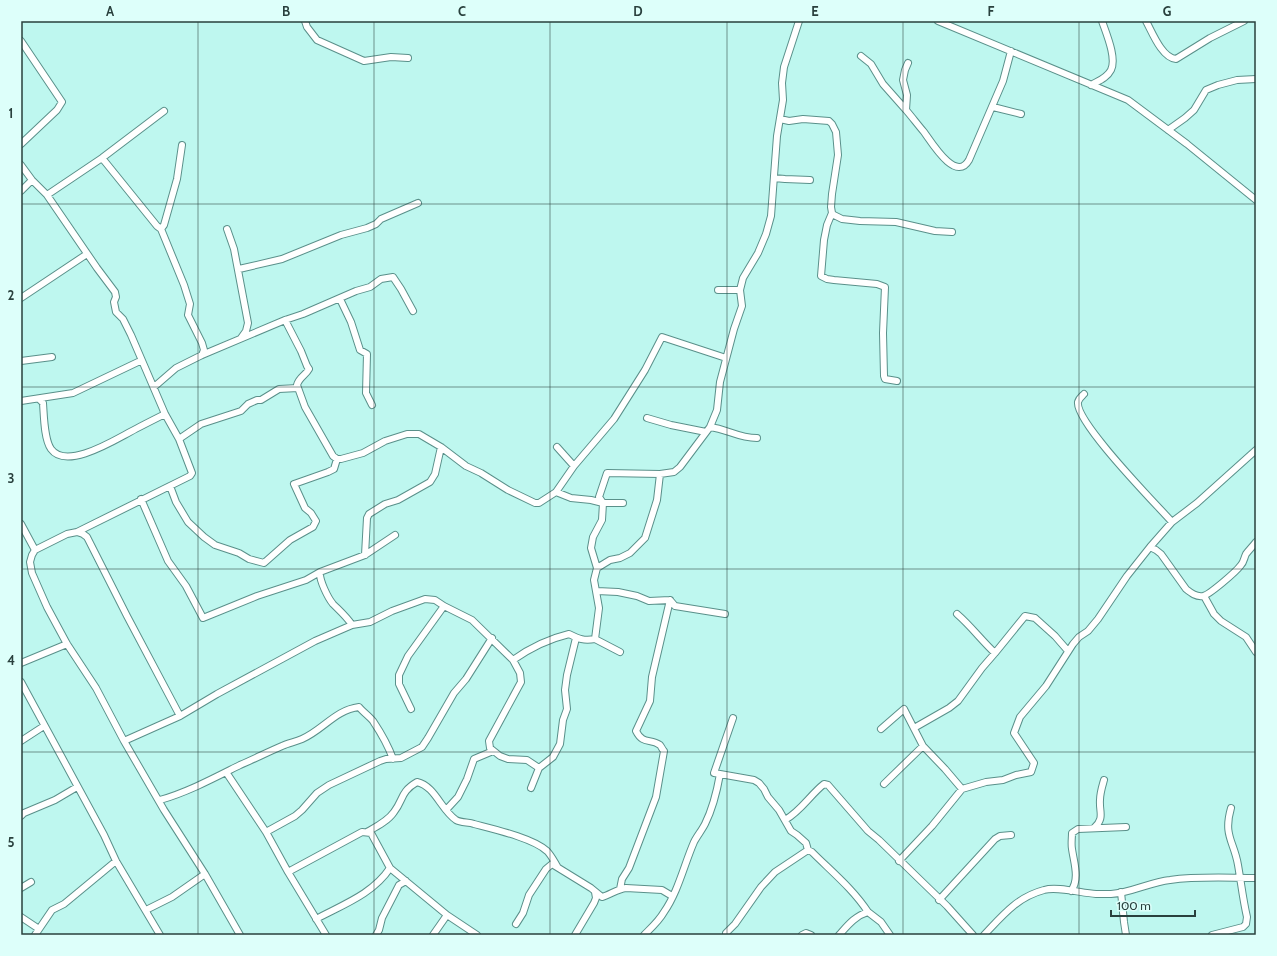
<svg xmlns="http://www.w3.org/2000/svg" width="1277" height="956" font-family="Cabin,sans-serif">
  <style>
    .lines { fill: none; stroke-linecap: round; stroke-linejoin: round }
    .minor-casing { stroke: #5a908a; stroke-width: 8 }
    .minor { stroke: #fff; stroke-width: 6 }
    .grid { fill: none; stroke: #29403d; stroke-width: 1; stroke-opacity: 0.55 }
    .neatline { fill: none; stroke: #29403d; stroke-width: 1.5 }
    .grid-label { font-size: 13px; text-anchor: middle; font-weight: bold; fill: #29403d }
  </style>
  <rect width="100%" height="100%" fill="#bef7ef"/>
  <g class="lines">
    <defs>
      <path id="minor" d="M305,21L307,27L317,40L364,61L391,57L408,58
        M938,21L1128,100L1187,144L1256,200
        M1146,21C1152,32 1162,58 1176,59L1210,38L1244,21
        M21,41L62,102L57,110L21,144
        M861,56L871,64L883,84L906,110
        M908,63L905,70L903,80L907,95L906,110C912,117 918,125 924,132C932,143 956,183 969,160L1003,81L1011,51
        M1091,85C1098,81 1107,78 1111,70C1117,58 1106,33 1102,21
        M993,107L1021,114
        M780,119L789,121L803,119L829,121L832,124L836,132L838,155L832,194L831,207L832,213L834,215L842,219L860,221L896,222L935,231L952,232
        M1168,130L1185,118L1194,110L1206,90L1218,85L1237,80L1256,79
        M102,158L157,226L161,229L184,285L190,304L188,315L202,343L204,350L202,355
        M21,165L32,180L47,195L97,268L115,292L116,297L114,302L116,312L123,319L131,335L165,414L179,439L192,473L190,476L77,532L67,534L35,550L32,555L30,562L32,573L47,607L67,644L96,688L124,741L164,810L205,874L240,935
        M774,178L785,179L810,180
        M21,191L32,180
        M47,195L102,158L164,111
        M832,213L827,225L824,240L821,276L827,279L834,280L877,284L885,287L883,333L884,376L885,379L897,381
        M161,229L164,225L177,179L182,145
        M227,229L234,249L248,323L246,331L241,338
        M239,269L282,259L341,235L367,228L376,224L381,219L418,203
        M718,290H740
        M21,298L87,254
        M340,299L351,322L360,350L367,354L366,393L372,405
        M285,320L301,351L307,366L309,369C306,375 299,377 297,385L305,407L333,456L337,459H341L363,453L385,441L407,434H419L441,447L466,466L481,473L508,490L535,503H539L556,492
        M726,358L662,337L645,370L614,419L574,466L556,492L571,498L591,500L603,503L599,497L607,473L660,474L674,472L680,467L710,427L717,410L720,382L734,329L742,306L740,290L743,278L758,253L766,234L771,216L777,136L783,100L782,83L784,67L799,21
        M21,361L52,357
        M154,387L176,368L202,355L285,320L303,314L356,291L370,287L381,279L393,277L401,289L413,311
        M1084,394C1082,396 1079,398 1078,402C1075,422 1156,504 1172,522
        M39,399L43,403C44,416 44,439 51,449C66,470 113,441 130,432C141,426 153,420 165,414
        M21,401L73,393L138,362H142
        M647,418L671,425L706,432
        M710,427C727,429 738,438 757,438
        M179,439L201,424L241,411L248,404L257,400H261L279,389L298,388
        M557,447L574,466
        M170,486L176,502L188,522L204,537L215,545L239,553L249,559L264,563L290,540L313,527L316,521L311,513L305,508L294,484L328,472L334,469L337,459
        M141,499L168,561L186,586L203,618L257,596L306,580L320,572L365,555L395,535
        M21,524L35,550
        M77,532L83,534L87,537L127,616L180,716
        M1150,547L1156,550L1161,554L1186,589C1191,593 1196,597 1203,596C1209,595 1236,572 1241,565C1244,562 1244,558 1246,554C1249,550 1253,546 1256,542
        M365,555L367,518L369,514L385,504L398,500L430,482L435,474L441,447
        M597,568L610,560L620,558L630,553L645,538L657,500L660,474
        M320,572C319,580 328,598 333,604C340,611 347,617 352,625
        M597,591L618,592L637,596L649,601L670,600L675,606L725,614
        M1204,596L1214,614L1221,621L1246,637L1256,652
        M957,614C971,626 982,641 995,653L1025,616L1035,618L1055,636L1068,651
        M595,639L620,652
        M513,660C530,648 548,639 569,634C579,639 584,641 595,639L599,608L594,580L597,568L591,548L593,537L602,520L603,503H623
        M21,663L67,644
        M21,682L104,835L116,861L160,935
        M411,709L399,684V675L408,656L444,606
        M914,728L949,708L958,701L982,668L995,653
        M881,729L904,709L923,746L945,769L962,789
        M21,741L44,726
        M124,741L180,716L217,694L315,641L352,625L370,622L392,611L425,599L435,600L444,606L472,620L513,660L520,673L521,682L489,741L490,748L500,756L508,759L527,760L539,768L531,788
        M539,768L553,757L560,744L563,720L567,709L565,690L567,675L576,638
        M226,772L266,832L288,872L326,935
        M720,774L714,773L733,718
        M884,784L923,746
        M160,800C188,792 214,778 240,765C254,759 268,752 282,746C288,743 295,742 302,739C323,730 335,710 359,707C363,712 369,716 373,721C381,733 388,745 393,759
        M446,810L458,797L467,779L474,759L493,751
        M21,816L24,813L55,800L77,787
        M785,820C801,811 810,795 824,784L828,785L868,831L879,840L947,906L973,935
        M1094,828C1105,818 1099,812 1100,800C1100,793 1102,787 1104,780
        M266,832L295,816L302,810L317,793L329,785L380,761L386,759L401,758L422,747L428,738L454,693L466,679L492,638
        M367,832C376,827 388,821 394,812C404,799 400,792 417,782C435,786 441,810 456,820C461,823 469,822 474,824C493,829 533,838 547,851C551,855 554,861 557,866
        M899,861L932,826L962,789L986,782L1003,780L1016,775L1031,772L1034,763L1014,733L1020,717L1046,686L1073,644L1079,637L1088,631L1098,619L1127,576L1150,547L1172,522L1197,503L1256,450
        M288,872L362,832L371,833L390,868L447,915L477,935
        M21,888L31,882
        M620,889L622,879L629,868L656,797L664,751C662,749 661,746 660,745C650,738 643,745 636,731L650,701L652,677L670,600
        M1071,891C1080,879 1074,863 1072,849C1071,844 1072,838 1072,833L1078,829L1126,827
        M1121,892L1124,922L1126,935
        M939,900L995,839L1000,836L1011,835
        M146,910L172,897L205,874
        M21,917L39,929
        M316,919C342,905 373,894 390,868
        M516,924L523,913L529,895L546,869L552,864L591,888L602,897C610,895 617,889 626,888L662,890L672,896
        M35,935L52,910L64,904L116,861
        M376,935L379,930L382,918L399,885L406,881
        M433,935L447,915
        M575,935L594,903L596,898L595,892
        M644,935C651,928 659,921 664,912C678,892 684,865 694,842C697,836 702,830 705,824C713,808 717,791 720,774L754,780L759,783L764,789L768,797L779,810L791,831L797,835L806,843L808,850
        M727,935L726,933L735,924L761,887L775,872L808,850L812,852C832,872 853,889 868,912
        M802,935L806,933L811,935
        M839,935C848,925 855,916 868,912L881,922L890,935
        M984,935C1002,916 1017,897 1044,890C1057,886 1081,893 1096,894C1101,894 1106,894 1111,894C1131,893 1150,882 1170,880C1199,876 1228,878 1256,878
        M1212,935L1243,927L1246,924L1247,917C1243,900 1241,882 1238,865C1234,841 1223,836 1231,808"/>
    </defs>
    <use href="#minor" class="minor-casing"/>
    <use href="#minor" class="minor"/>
  </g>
  <path class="grid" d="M198,21V935M374,21V935M550,21V935M727,21V935M903,21V935M1079,21V935M21,204H1256M21,387H1256M21,569H1256M21,752H1256"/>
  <rect width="1277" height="956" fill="none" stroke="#ddfffa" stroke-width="44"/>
  <path d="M1111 910v6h84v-6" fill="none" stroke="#29403d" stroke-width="2"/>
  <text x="1117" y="910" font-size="12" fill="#29403d" stroke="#ddfffa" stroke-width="3" paint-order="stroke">100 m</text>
  <rect x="22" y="22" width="1233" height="912" class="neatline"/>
  <g class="grid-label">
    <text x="110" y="16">A</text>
    <text x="286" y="16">B</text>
    <text x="462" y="16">C</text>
    <text x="638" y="16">D</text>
    <text x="815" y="16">E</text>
    <text x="991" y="16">F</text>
    <text x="1167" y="16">G</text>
    <text x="11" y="118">1</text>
    <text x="11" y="300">2</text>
    <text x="11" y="483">3</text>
    <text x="11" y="665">4</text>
    <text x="11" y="847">5</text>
  </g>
</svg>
